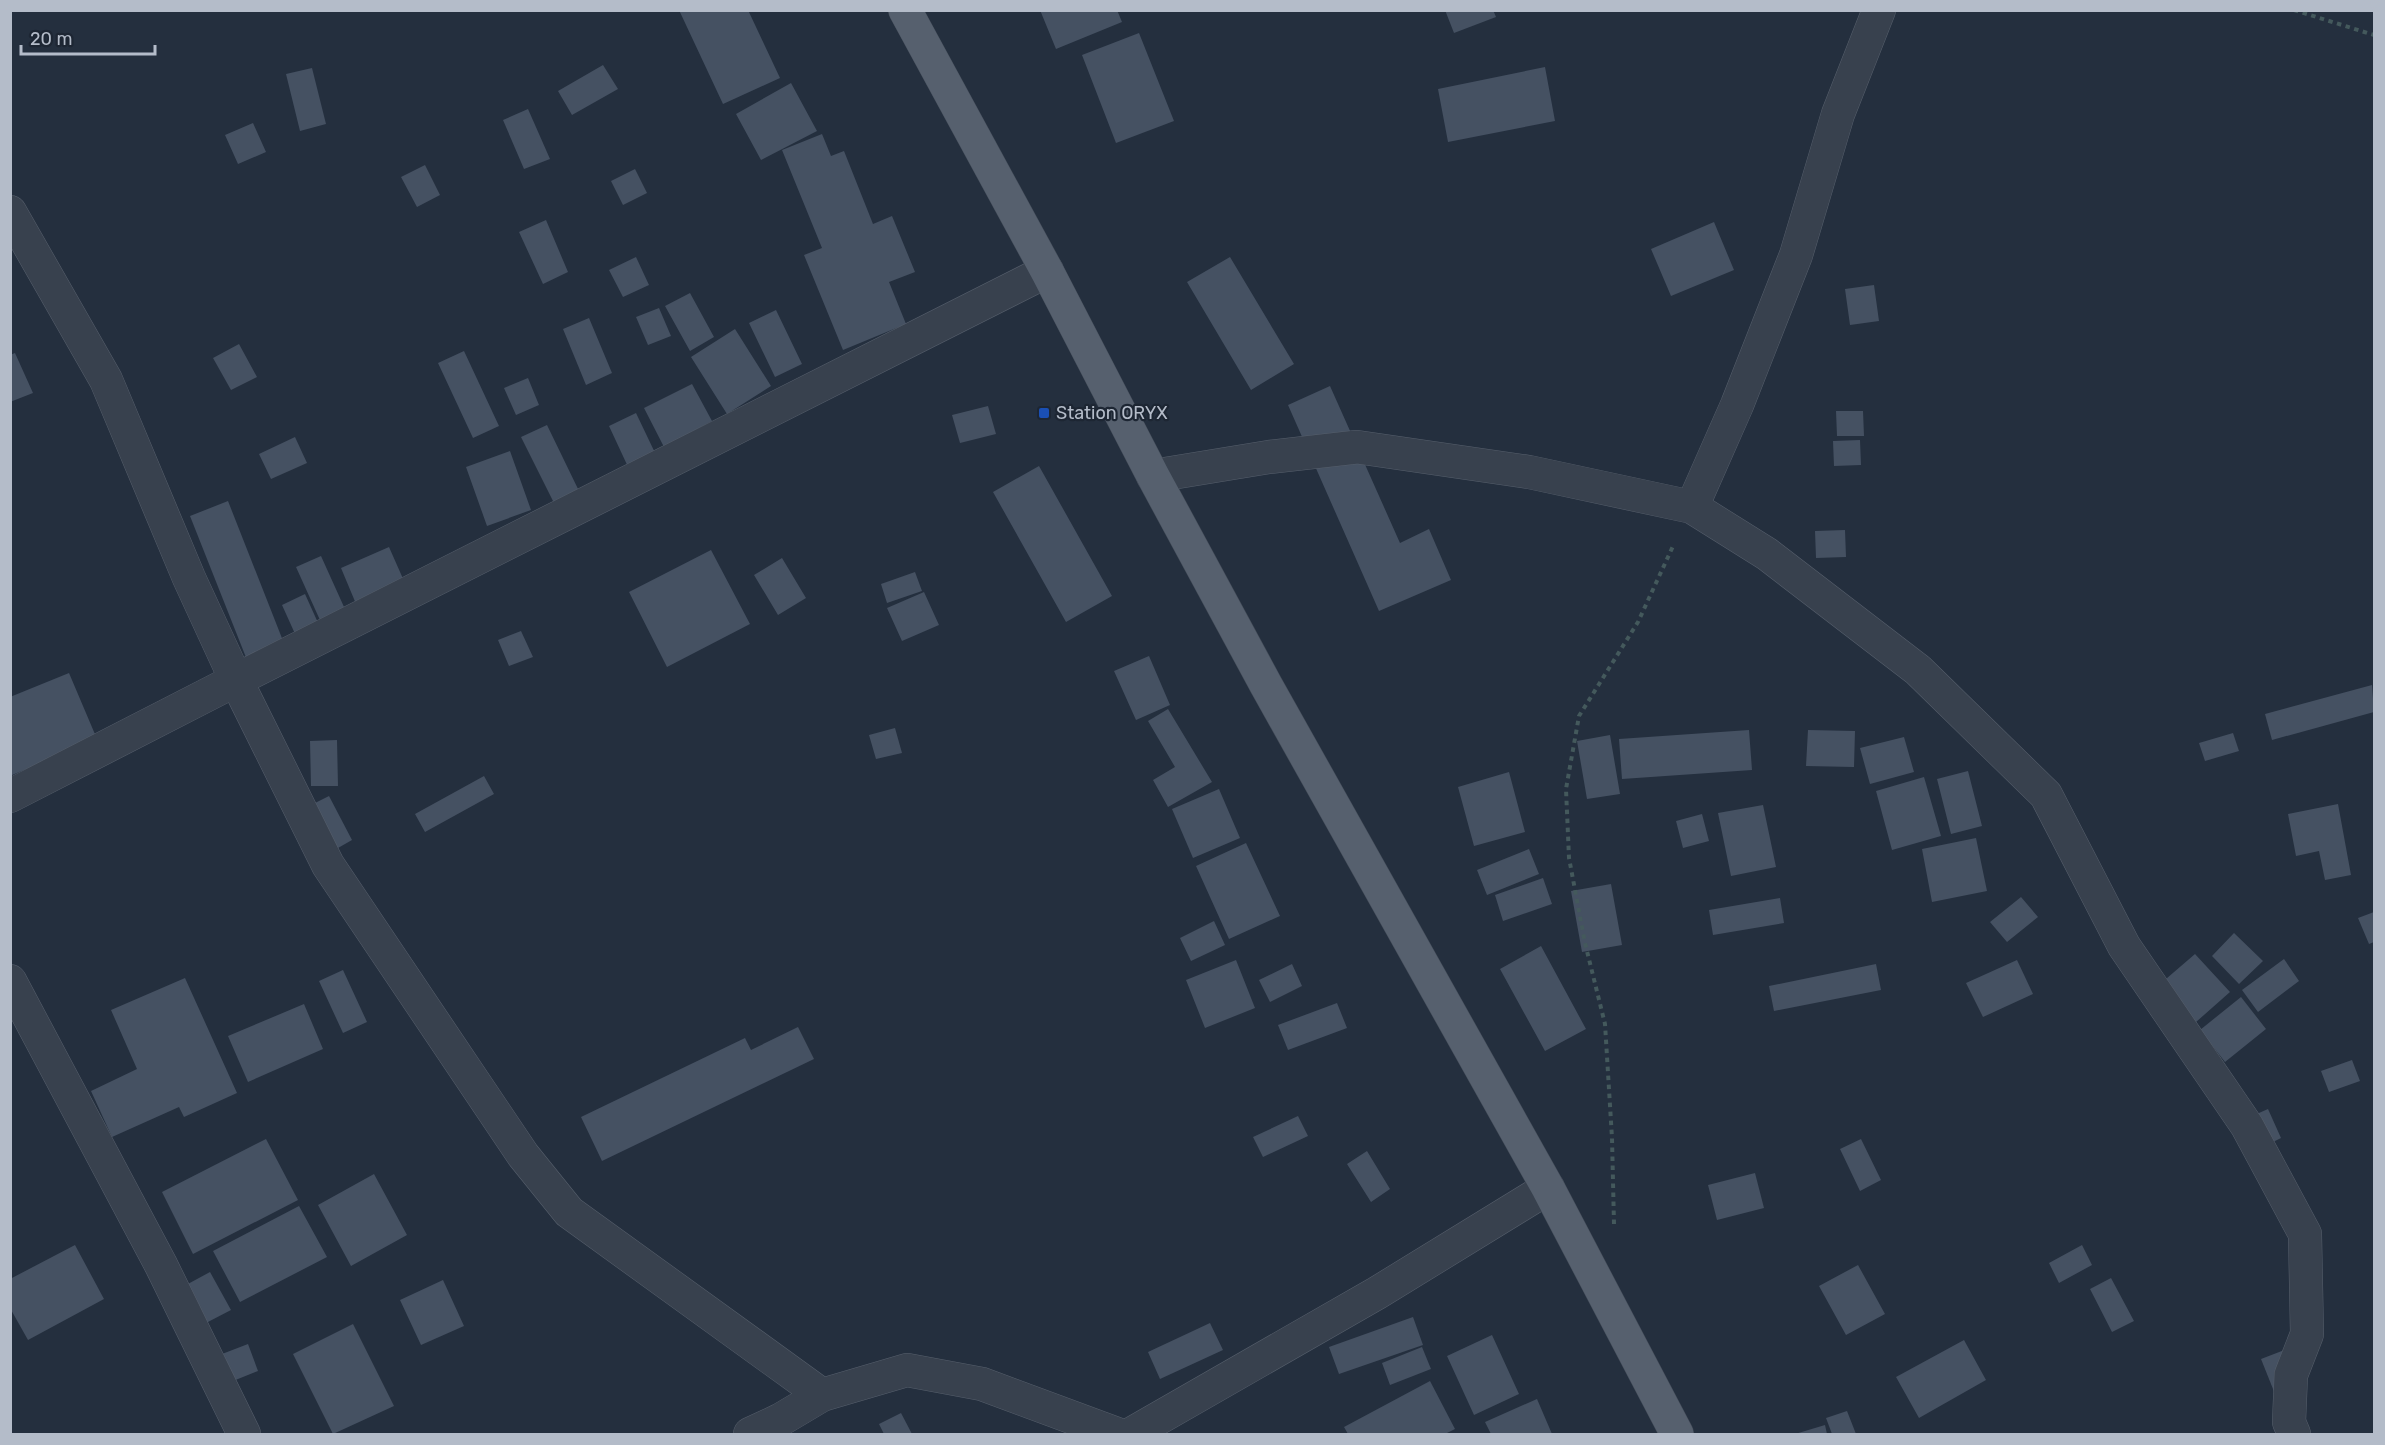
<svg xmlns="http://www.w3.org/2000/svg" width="2385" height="1445" font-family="Rubik,sans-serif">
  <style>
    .building { fill: #455162 }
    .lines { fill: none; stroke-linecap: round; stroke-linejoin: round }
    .street-casing { stroke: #565f6c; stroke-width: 34 }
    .primary-casing { stroke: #414a57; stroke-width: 34 }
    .path { stroke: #44595c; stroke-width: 4; stroke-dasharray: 4.5 4.5; stroke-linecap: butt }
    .street { stroke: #38414e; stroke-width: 33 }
    .primary { stroke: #56606e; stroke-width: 33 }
    .transit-dot { fill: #1a4fb4; stroke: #1d2633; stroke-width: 2 }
    .labels { text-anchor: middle; stroke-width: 4.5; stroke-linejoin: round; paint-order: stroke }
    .poi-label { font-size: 18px; fill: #b4bcc9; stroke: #1d2633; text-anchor: start }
  </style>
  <rect width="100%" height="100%" fill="#242f3e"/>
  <path class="building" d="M679,10H748L780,78L723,104Z
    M1040,10H1117L1122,22L1056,49Z
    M1445,10H1493L1496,17L1454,33Z
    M1139,33L1174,121L1116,143L1082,55Z
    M603,65L618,89L572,115L558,91Z
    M1545,67L1555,121L1448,142L1438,89Z
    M312,68L326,124L300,131L286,74Z
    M791,83L817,131L761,160L736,114Z
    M528,109L550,159L524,169L503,120Z
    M253,123L266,152L238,164L225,135Z
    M822,134L831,156L844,151L873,224L892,216L915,272L889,282L906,324L843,350L804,255L822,248L782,150Z
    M425,165L440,195L417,207L401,177Z
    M635,169L647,193L623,205L611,181Z
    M546,220L568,272L543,284L519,232Z
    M1714,222L1734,270L1671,296L1651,249Z
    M636,257L649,285L623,297L609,270Z
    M1230,257L1294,364L1251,390L1187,282Z
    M1874,285L1879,321L1850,325L1845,289Z
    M690,293L714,337L690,351L665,306Z
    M659,308L671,336L648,345L636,317Z
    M776,310L802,364L775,377L749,323Z
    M589,318L612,373L586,385L563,329Z
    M735,329L771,386L727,414L691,357Z
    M239,344L257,377L231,390L213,358Z
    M464,351L499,426L473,438L438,363Z
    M15,353L33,393L10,402V355Z
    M528,378L539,405L516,415L504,388Z
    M692,384L712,421L664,447L644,408Z
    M1330,386L1400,543L1429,529L1451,580L1379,611L1288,405Z
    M988,406L996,434L960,443L952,415Z
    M1836,411H1863L1864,436H1837Z
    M636,413L657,457L629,469L609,426Z
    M547,425L579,491L554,503L521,437Z
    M295,437L307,463L271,479L259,454Z
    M1860,440L1861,465L1834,466L1833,441Z
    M510,451L531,510L487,526L466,467Z
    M1039,466L1112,596L1066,622L993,492Z
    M228,501L287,651L249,665L190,516Z
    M1845,530L1846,557L1816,558L1815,531Z
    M389,547L408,590L359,611L341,568Z
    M711,550L750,624L667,667L629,592Z
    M321,556L349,618L324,629L296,567Z
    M782,558L806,598L778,615L754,575Z
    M915,572L922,591L887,603L881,584Z
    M924,592L939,625L902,641L887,608Z
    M305,594L319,625L296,636L282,605Z
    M521,631L533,657L509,666L498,640Z
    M1149,656L1170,705L1136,720L1114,671Z
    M69,673L97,739L10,776V697Z
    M2372,685L2374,712L2272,740L2265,714Z
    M1168,709L1212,782L1168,807L1153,780L1175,767L1148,721Z
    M895,728L902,753L876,759L869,735Z
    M1749,730L1752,770L1622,779L1619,739Z
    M1808,730L1855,731L1854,767L1806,766Z
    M2233,733L2239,751L2205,761L2199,743Z
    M1610,735L1620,794L1587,799L1577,741Z
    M1904,737L1914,772L1870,784L1860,748Z
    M337,740L338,786H311L310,741Z
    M1968,771L1982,826L1951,834L1937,779Z
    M1509,772L1525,832L1474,846L1458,787Z
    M484,776L494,794L425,832L415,814Z
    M1924,777L1941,836L1892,850L1876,791Z
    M1219,789L1240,838L1193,858L1172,809Z
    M329,796L352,840L331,852L307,807Z
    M2338,804L2351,875L2325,880L2319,851L2296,856L2288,814Z
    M1763,805L1776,867L1731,876L1718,813Z
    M1702,814L1709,841L1683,848L1676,821Z
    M1976,838L1987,891L1932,902L1922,849Z
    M1246,843L1280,916L1229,939L1196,866Z
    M1529,849L1539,874L1487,895L1477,870Z
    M1543,878L1552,904L1503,921L1495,895Z
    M1611,884L1622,945L1582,952L1571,891Z
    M2021,897L2038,917L2007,942L1990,922Z
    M1780,898L1784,923L1713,935L1709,910Z
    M2374,912V942L2369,944L2358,918Z
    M1214,921L1225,945L1191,961L1180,938Z
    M2234,933L2263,961L2239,984L2212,956Z
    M1541,946L1586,1029L1545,1051L1500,969Z
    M2195,954L2230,992L2187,1030L2152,991Z
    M2284,959L2299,981L2258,1012L2242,990Z
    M1236,960L1255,1008L1205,1028L1186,980Z
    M2017,960L2033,994L1983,1017L1966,983Z
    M1292,964L1302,986L1270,1002L1259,980Z
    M1876,964L1881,990L1774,1011L1769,986Z
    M343,970L367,1022L343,1033L319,981Z
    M185,978L237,1093L184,1117L179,1107L112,1137L91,1091L137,1069L111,1010Z
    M2241,997L2266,1029L2225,1062L2200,1030Z
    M1337,1003L1347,1028L1288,1050L1278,1025Z
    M304,1004L323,1049L248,1082L228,1036Z
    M798,1027L814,1059L602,1161L581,1117L745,1038L751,1050Z
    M2352,1060L2360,1081L2329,1092L2321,1071Z
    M2268,1109L2281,1138L2257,1150L2243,1120Z
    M1298,1116L1308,1136L1263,1157L1253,1137Z
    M266,1139L298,1200L193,1254L162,1192Z
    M1861,1139L1881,1180L1860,1191L1840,1149Z
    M1367,1151L1390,1189L1371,1202L1347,1164Z
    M1755,1173L1764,1208L1717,1220L1708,1185Z
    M374,1174L407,1235L351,1266L318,1205Z
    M299,1206L327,1257L240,1302L213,1251Z
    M75,1245L104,1299L28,1340L10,1308V1279Z
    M2082,1245L2092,1265L2059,1283L2049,1263Z
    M1858,1265L1885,1314L1846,1335L1819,1286Z
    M210,1272L231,1310L206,1323L186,1285Z
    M2111,1278L2134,1321L2112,1332L2090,1289Z
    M443,1280L464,1326L421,1345L400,1300Z
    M1413,1317L1423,1345L1339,1374L1329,1347Z
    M1210,1323L1223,1350L1160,1379L1148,1352Z
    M353,1324L394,1406L333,1434L293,1354Z
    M1492,1335L1519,1394L1474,1415L1447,1356Z
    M1964,1340L1986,1380L1919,1418L1896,1377Z
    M248,1344L258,1371L233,1381L222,1354Z
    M1422,1347L1431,1369L1390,1385L1382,1363Z
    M2287,1349L2275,1394L2261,1359Z
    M1430,1381L1455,1429L1445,1434H1348L1344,1427Z
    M1537,1399L1552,1434H1491L1485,1422Z
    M1847,1411L1856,1434H1832L1826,1418Z
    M901,1413L912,1434H884L879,1424Z
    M1825,1425L1827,1434H1795Z"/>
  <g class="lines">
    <defs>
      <path id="street" d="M10,212L106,380L189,578L236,680L328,865L523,1155L569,1212L822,1395
        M1153,476L1269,457L1357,447L1529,472L1692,507L1767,554L1918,670L2046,795L2124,946L2247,1126L2305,1234L2307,1334L2291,1375L2289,1422L2294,1434
        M1692,507L1737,405L1796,255L1838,114L1879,10
        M10,796L236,680L1047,271
        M10,981L161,1265L244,1434
        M750,1434L780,1420L822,1395L907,1370L982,1384L1117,1434
        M1131,1434L1377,1293L1548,1188"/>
      <path id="primary" d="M905,10L1047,271L1153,476L1266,685L1548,1188L1677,1434"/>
    </defs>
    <use href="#street" class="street-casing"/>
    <use href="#primary" class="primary-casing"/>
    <path class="path" d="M2294,10L2374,35
      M1614,1224L1612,1138L1605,1024L1585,943L1569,858L1566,789L1579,716L1638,622L1674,544"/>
    <use href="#street" class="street"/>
    <use href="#primary" class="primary"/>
  </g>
  <rect class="transit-dot" x="1038" y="407" width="12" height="12" rx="3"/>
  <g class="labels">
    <g class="poi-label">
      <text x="1056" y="419">Station ORYX</text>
    </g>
  </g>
  <rect width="2385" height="1445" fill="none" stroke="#b4bcc9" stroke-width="24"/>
  <path d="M21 45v9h134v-9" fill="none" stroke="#b4bcc9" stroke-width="3"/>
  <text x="30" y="45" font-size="18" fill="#b4bcc9" stroke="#1d2633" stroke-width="4.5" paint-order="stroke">20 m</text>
</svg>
